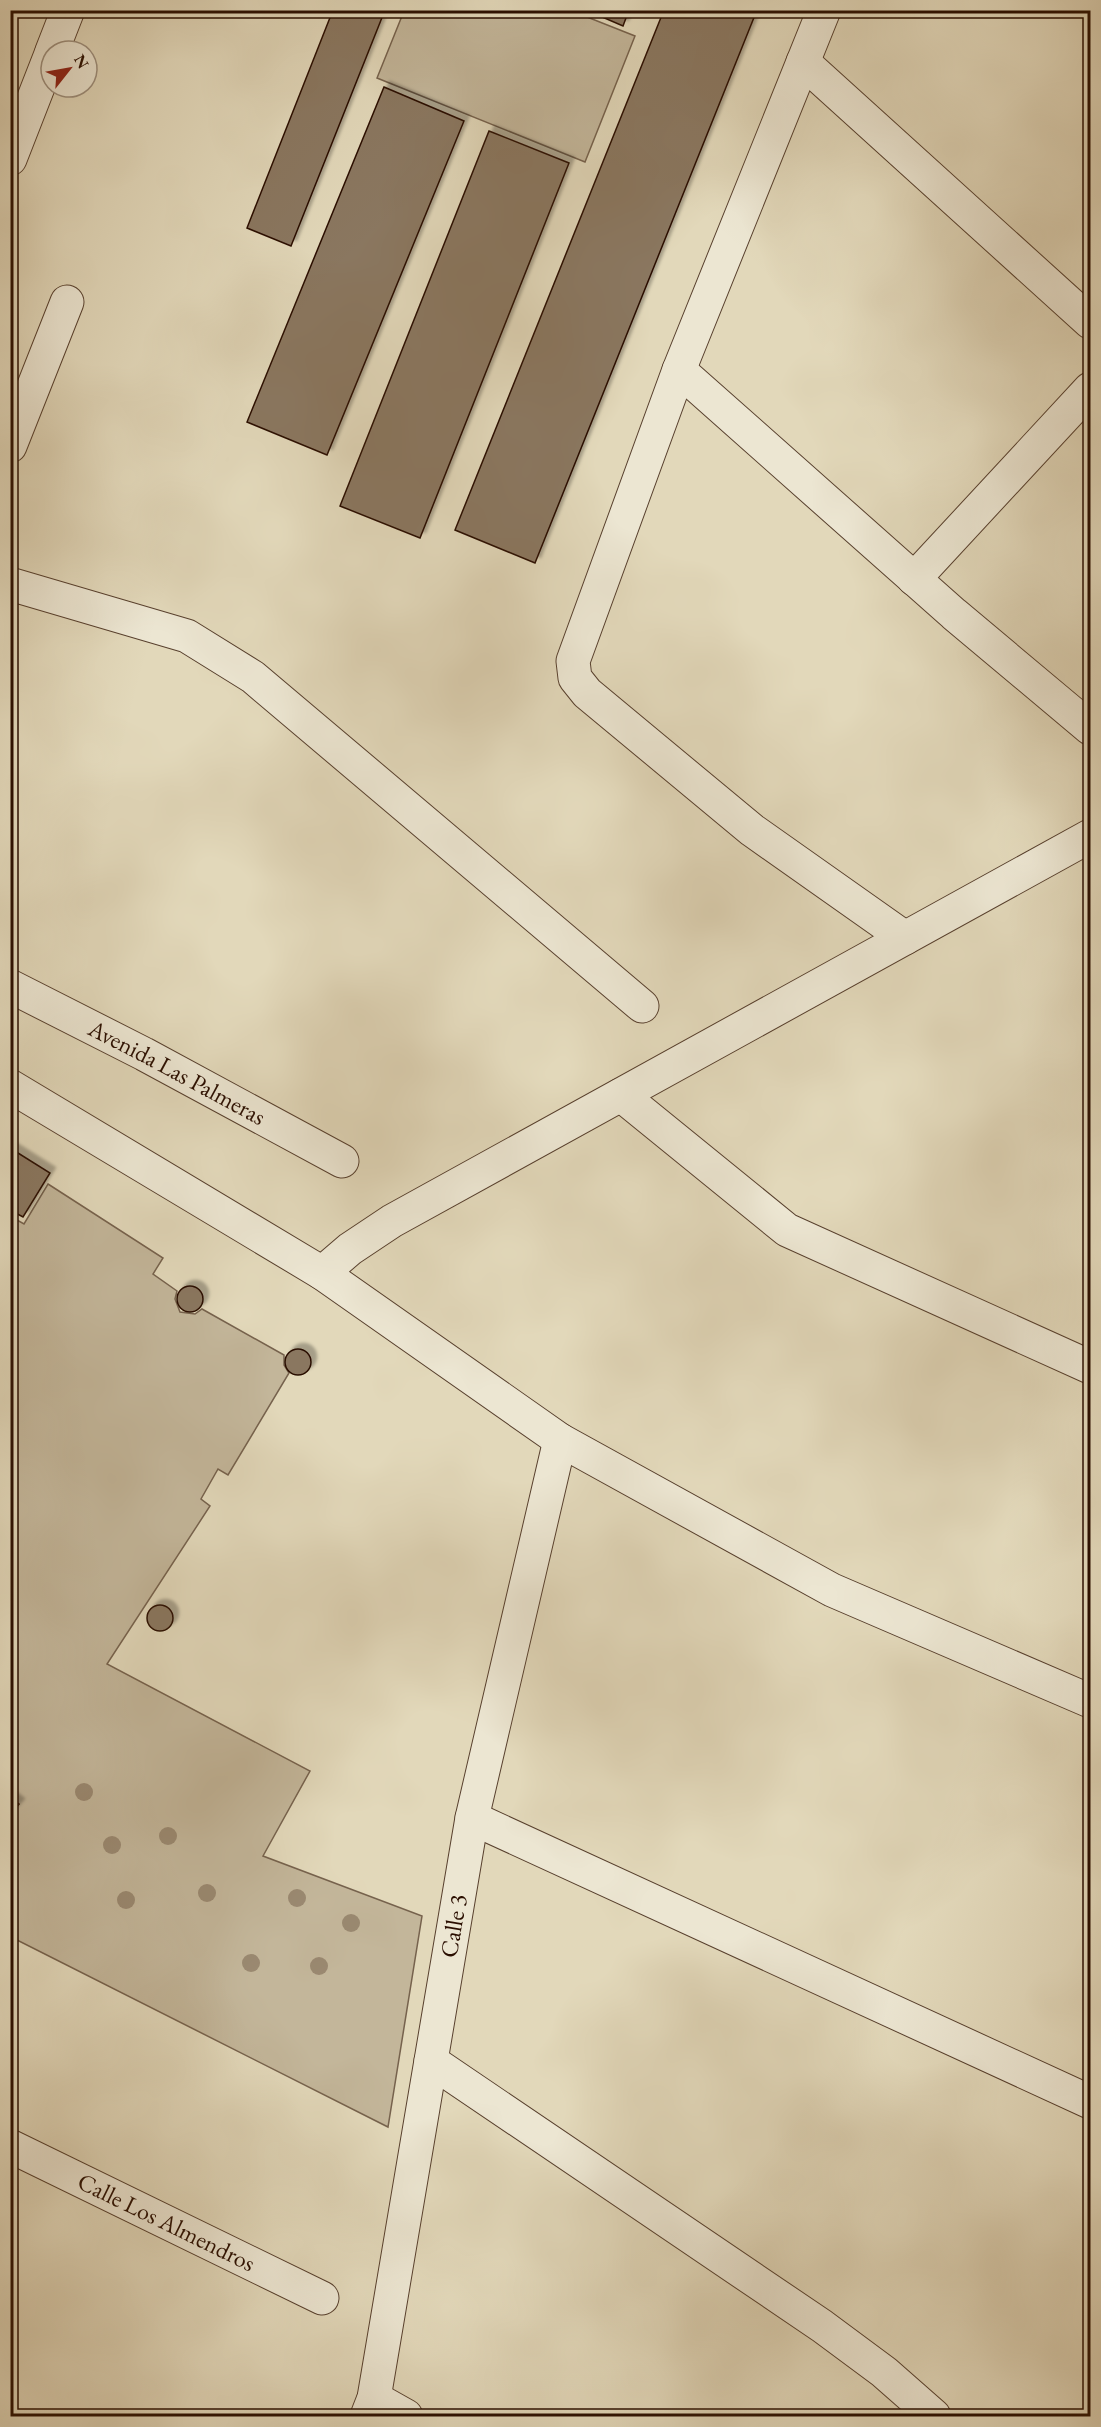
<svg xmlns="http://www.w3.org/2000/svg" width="1101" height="2427" font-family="'EB Garamond',serif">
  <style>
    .green { fill: #c3b69a; stroke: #76624d; stroke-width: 1.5 }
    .building { fill: #8a7761; stroke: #2a0e00; stroke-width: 1.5; filter: url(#shadow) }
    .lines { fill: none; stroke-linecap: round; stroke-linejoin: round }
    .minor-casing { stroke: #58402e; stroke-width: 35 }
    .minor { stroke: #ece6d2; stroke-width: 33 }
    .tree { fill: #9a8971 }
    .labels { text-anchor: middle; stroke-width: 4.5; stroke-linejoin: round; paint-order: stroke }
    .street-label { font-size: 24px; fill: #2a0e00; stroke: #ece6d2 }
  </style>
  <defs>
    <filter id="shadow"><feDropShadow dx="5.5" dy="-5.5" stdDeviation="1.5" flood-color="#0004"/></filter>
  </defs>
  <rect width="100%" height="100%" fill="#e2d8ba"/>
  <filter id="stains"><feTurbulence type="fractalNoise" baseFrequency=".00333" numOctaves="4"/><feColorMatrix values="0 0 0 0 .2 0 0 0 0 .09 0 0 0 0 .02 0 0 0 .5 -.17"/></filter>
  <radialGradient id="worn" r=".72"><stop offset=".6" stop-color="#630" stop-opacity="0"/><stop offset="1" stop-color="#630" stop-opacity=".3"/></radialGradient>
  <path class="green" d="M404,11H572L635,36L585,162L377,78Z
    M48,1184L163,1258L153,1274L177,1291L175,1299L180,1312L195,1314L202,1309L284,1355V1365L289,1373L228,1475L218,1469L201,1499L210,1506L107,1664L310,1771L263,1856L422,1916L388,2127L11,1937L10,1216L24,1224Z"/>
  <path class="building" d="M333,10H385L291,246L247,228Z
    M586,10H629L623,26Z
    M664,10H757L535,563L455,530Z
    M384,87L464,121L327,455L247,422Z
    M489,131L569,163L420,538L340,506Z
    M10,1148L50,1173L23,1217L10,1210Z
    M177 1299a13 13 0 1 1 26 0a13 13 0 1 1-26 0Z
    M285 1362a13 13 0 1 1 26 0a13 13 0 1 1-26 0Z
    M147 1618a13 13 0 1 1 26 0a13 13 0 1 1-26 0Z
    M10,1797L19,1804L10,1814Z"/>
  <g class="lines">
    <defs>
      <g id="minor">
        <path d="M824,10L679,370L573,661L575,678L587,693L752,830L905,938"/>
        <path d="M52,51L68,10"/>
        <path d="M803,62L1090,322"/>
        <path d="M10,159L51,54"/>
        <path d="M679,370L954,614L1090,728"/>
        <path d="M10,446L67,302"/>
        <path d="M914,579L1090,389"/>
        <path d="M10,584L187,636L253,677L642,1006"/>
        <path d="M1090,836L392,1221L350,1249L322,1273L560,1440L832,1590L1090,1701"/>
        <path id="s1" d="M10,986L144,1054L342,1161"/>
        <path d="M10,1086L322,1273"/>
        <path d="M621,1095L787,1230L1090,1367"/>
        <path d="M472,1818L1090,2102"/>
        <path d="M431,2061L822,2326L884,2372L934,2416"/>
        <path id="s2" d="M10,2146L322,2298"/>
        <path d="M374,2398L406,2416"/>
        <path id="s3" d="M367,2416L374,2398L472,1818L560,1440"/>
      </g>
    </defs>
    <use href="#minor" class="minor-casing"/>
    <use href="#minor" class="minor"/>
  </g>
  <g class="tree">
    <circle cx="84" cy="1792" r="9"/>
    <circle cx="168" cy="1836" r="9"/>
    <circle cx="112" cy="1845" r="9"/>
    <circle cx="207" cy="1893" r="9"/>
    <circle cx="297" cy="1898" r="9"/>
    <circle cx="126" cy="1900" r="9"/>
    <circle cx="351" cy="1923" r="9"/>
    <circle cx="251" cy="1963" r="9"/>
    <circle cx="319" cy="1966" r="9"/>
  </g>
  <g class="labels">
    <g class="street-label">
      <text dy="8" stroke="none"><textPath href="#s1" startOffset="188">Avenida Las Palmeras</textPath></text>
      <text dy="8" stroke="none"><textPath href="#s3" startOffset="498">Calle 3</textPath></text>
      <text dy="8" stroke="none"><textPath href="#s2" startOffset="174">Calle Los Almendros</textPath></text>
    </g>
  </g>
  <rect width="1101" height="2427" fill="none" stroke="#e2d8ba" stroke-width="36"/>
  <rect x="12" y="12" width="1077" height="2403" fill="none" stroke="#2a0e00" stroke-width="3"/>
  <rect x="18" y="18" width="1065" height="2391" fill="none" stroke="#2a0e00" stroke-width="1.5"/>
  <g transform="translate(69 69) rotate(59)"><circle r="28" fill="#ece6d2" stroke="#9e907e" stroke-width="1.5"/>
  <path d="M0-4.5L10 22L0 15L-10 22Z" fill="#8f2418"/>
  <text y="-9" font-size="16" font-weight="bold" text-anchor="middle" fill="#2a0e00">N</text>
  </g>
  <rect width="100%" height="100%" filter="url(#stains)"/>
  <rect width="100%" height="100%" fill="url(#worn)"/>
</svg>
